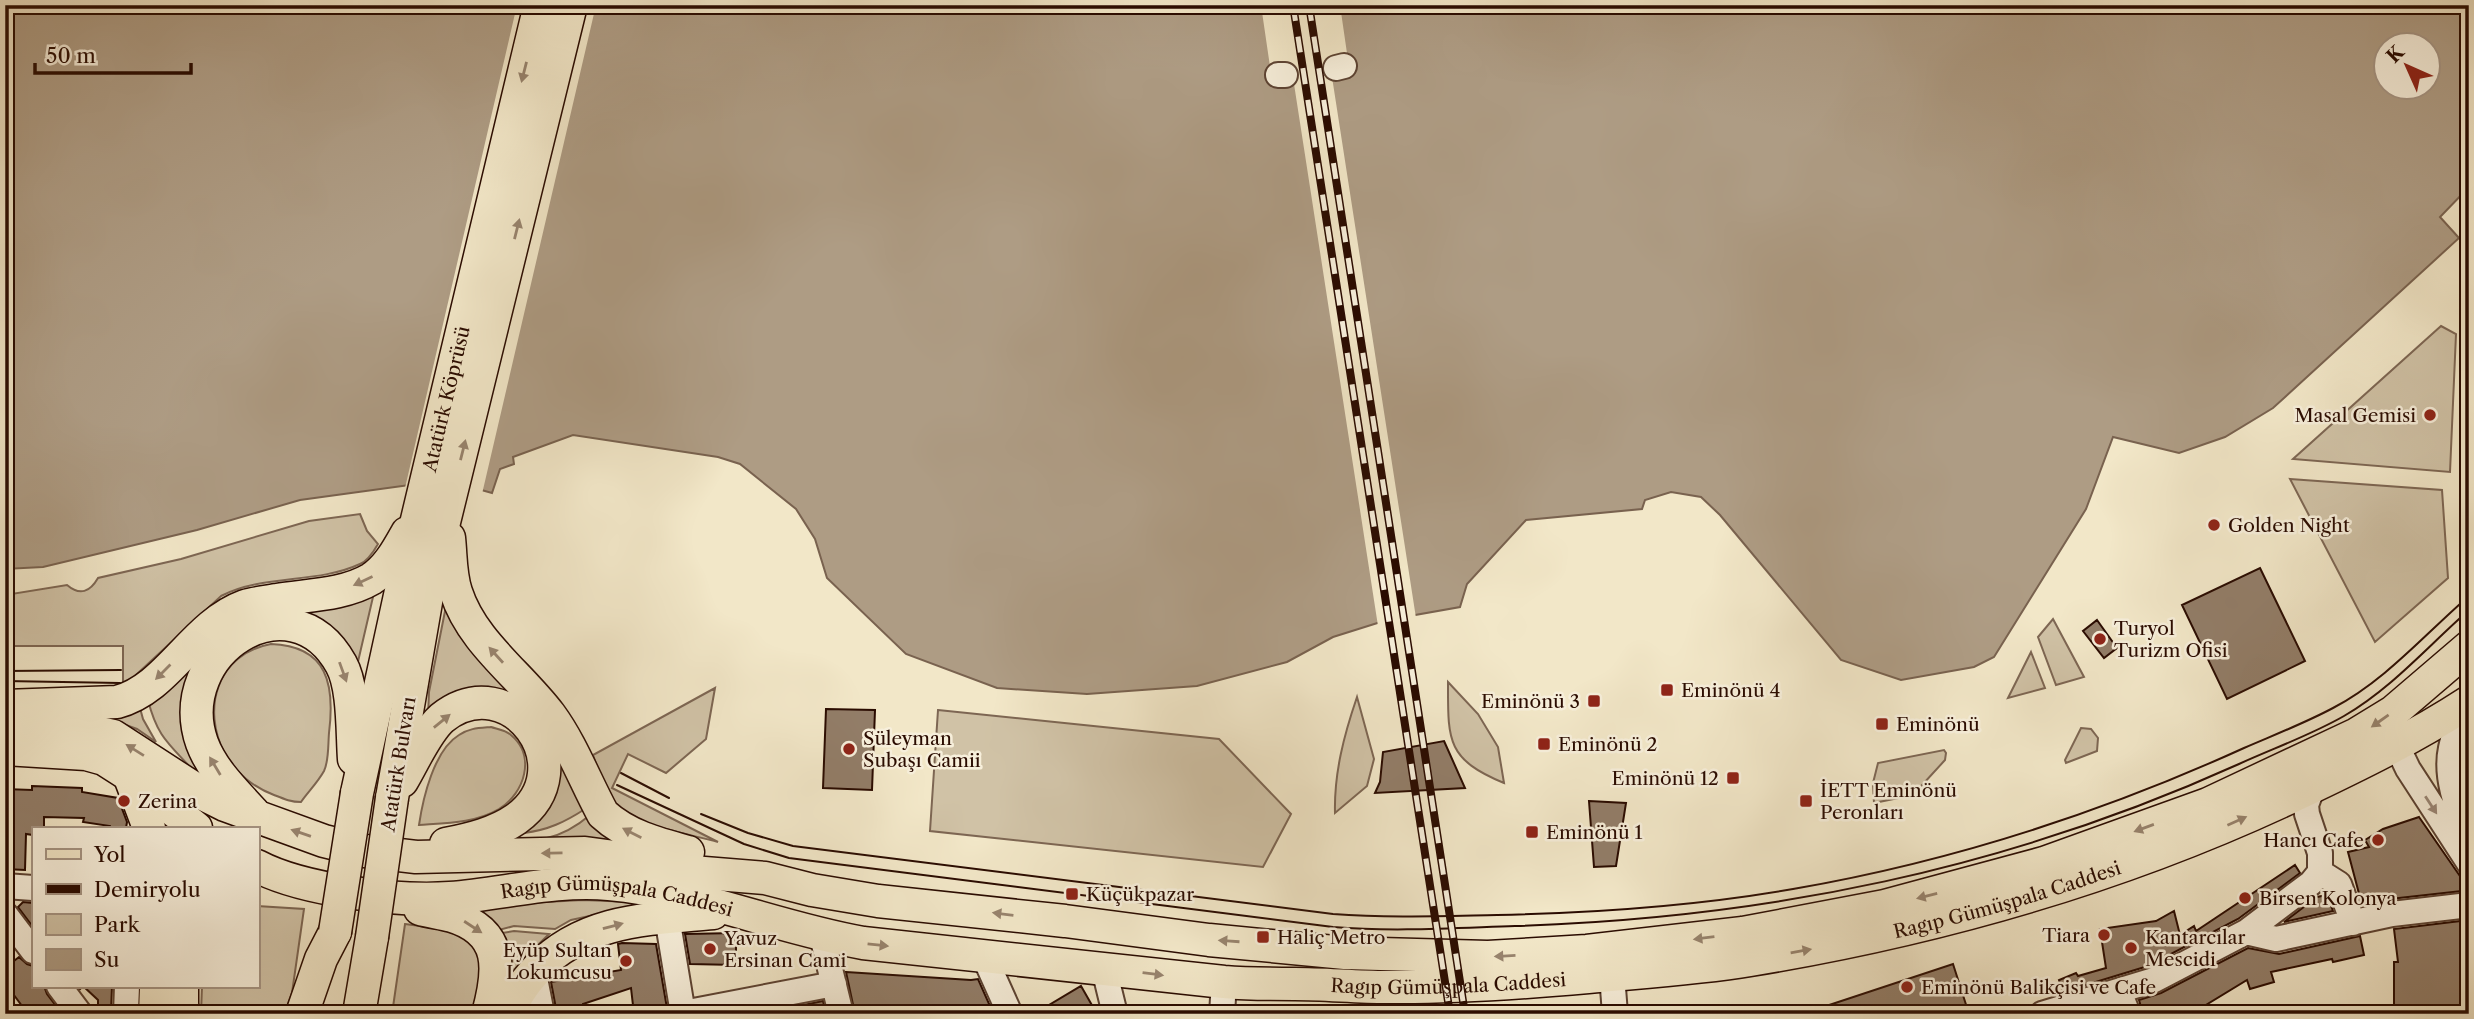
<svg xmlns="http://www.w3.org/2000/svg" width="2474" height="1019" font-family="'Libre Caslon Text',serif">
  <style>
    .green { fill: #d0c2a6; stroke: #7d6653; stroke-width: 2 }
    .water { fill: #ae9c84; stroke: #79624f; stroke-width: 2; fill-rule: evenodd }
    .pier { fill: #f2e7c8 }
    .building { fill: #927d68; stroke: #2a0b00; stroke-width: 2 }
    .lines { fill: none; stroke-linecap: round; stroke-linejoin: round }
    .minor-casing { stroke: #5c4232; stroke-width: 28 }
    .major-casing { stroke: #2a0b00; stroke-width: 35 }
    .minor { stroke: #f7efdb; stroke-width: 24 }
    .major { stroke: #f2e7c8; stroke-width: 32 }
    .tram { stroke: #2a0b00; stroke-width: 2 }
    .rail-casing { stroke: #2a0b00; stroke-width: 8 }
    .rail { stroke: #f7efdb; stroke-width: 5; stroke-dasharray: 16; stroke-linecap: butt }
    .major-bridge-casing { stroke: #2a0b00; stroke-width: 35; stroke-linecap: butt }
    .major-bridge { stroke: #f2e7c8; stroke-width: 32 }
    .oneway { fill: #98846e }
    .oneway2 { fill: #9b8878 }
    .poi-dot { fill: #8f2418; stroke: #f7efdb; stroke-width: 2.5 }
    .labels { text-anchor: middle; stroke-width: 5; stroke-linejoin: round; paint-order: stroke }
    .street-label { font-size: 19px; fill: #2a0b00; stroke: #f7efdb }
    .poi-label { font-size: 19px; fill: #2a0b00; stroke: #f7efdb; text-anchor: start }
  </style>
  <rect width="100%" height="100%" fill="#f2e7c8"/>
  <filter id="stains"><feTurbulence type="fractalNoise" baseFrequency=".00286" numOctaves="4"/><feColorMatrix values="0 0 0 0 .2 0 0 0 0 .09 0 0 0 0 .02 0 0 0 .5 -.17"/></filter>
  <radialGradient id="worn" r=".72"><stop offset=".6" stop-color="#630" stop-opacity="0"/><stop offset="1" stop-color="#630" stop-opacity=".3"/></radialGradient>
  <path class="green" d="M2441,326L2456,334L2450,472L2293,459Z
    M2290,479L2442,490L2448,578L2375,642Z
    M2461,493H2469V565L2466,567Z
    M360,514L367,531L378,544C374,551 368,561 360,564C317,584 264,574 221,596L123,687V646H5V595L67,585C80,596 90,592 98,578L181,559L309,521Z
    M370,592L373,597L357,666L289,613Z
    M447,601L526,706L428,717L429,692Z
    M2053,619L2084,677L2056,685L2038,637Z
    M271,644C328,646 335,685 329,733C328,744 329,761 324,771C318,782 308,792 301,802C291,802 284,799 274,795C255,788 235,773 225,754C201,709 217,654 271,644Z
    M2031,652L2045,688L2008,698Z
    M197,655C180,701 175,720 198,766L196,769H192C168,743 157,736 148,700Z
    M1448,682L1478,714L1498,747L1504,783C1446,759 1448,740 1448,682Z
    M715,688L706,739L666,773L628,754L612,788L718,842C686,833 634,827 612,800C603,789 598,769 593,755Z
    M1357,697L1374,759L1367,786L1335,813C1334,773 1344,735 1357,697Z
    M140,708L143,719L156,742L137,729L109,719Z
    M938,710L1219,739L1291,814L1263,867L930,831Z
    M491,727C497,729 506,730 511,735C536,756 525,793 499,809C475,823 447,823 419,825C423,798 434,750 459,735C469,728 479,728 491,727Z
    M2081,728L2091,729L2098,738L2097,751L2066,763L2065,760Z
    M1944,750L1946,753L1945,760L1913,795L1874,803L1873,783L1878,763Z
    M560,755L585,809C565,822 548,830 524,833C551,809 559,791 560,755Z
    M590,815L616,841L547,838C564,834 576,827 590,815Z
    M583,900L632,902V907L571,920L555,929L514,926L499,930L481,913L484,910L526,903Z
    M257,906L304,909L292,993L284,1014H201L202,986H257Z
    M405,924C473,932 494,941 471,1014H392Z
    M514,931L549,934L523,960L510,981L502,933Z"/>
  <path class="water" d="M5,5H2469V187L2440,217L2459,238L2273,408L2225,437L2179,453L2113,437L2086,509L1994,657L1974,667L1901,680L1841,660L1720,515L1701,497L1671,492L1645,500L1642,509L1526,520L1467,584L1460,607L1387,620L1333,637L1287,662L1197,686L1087,694L997,688L906,654L827,578L815,539L796,509L740,464L718,457L573,435L513,457L514,464L500,469L492,493L446,480L300,500L197,530L43,567L5,569ZM2386,46H2428V88H2386Z"/>
  <path class="pier" d="M517,5H596L482,494L445,484L405,488Z
    M1261,5H1340L1350,74L1332,77L1416,618L1378,626L1294,84L1273,87Z"/>
  <path class="building" d="M2260,568L2305,661L2227,699L2182,605Z
    M2097,620L2117,648L2104,658L2083,631Z
    M826,709L875,710L872,790L823,788Z
    M1444,741L1465,788L1375,793L1380,782L1383,752Z
    M32,786L82,788V792L118,798L127,822L126,828H110V826L83,822L84,818L44,817V828H33V835L26,834L25,870L5,869V789L32,790Z
    M1589,801L1626,803L1616,866L1594,867Z
    M2419,817L2462,879V891L2390,899L2362,905L2348,852L2369,847L2365,840L2383,829Z
    M2295,865L2300,873L2238,919L2148,966L2063,992L2059,980L2076,973L2078,976L2106,968L2100,929L2156,921L2174,911L2180,935L2194,926L2196,931Z
    M2327,895L2333,911L2284,922L2317,897Z
    M23,902L33,903V927L18,907Z
    M2469,920V1014H2394V962H2398L2394,929Z
    M736,933V965L690,964L685,934Z
    M2360,936L2364,955L2333,962L2332,959L2271,972L2274,982L2250,989L2247,980L2206,1005L2208,1014H2143L2139,1000L2161,993L2248,948L2279,954Z
    M622,943L656,944L668,1014H634L631,988L583,1004V1014H557L551,982L621,970L618,944Z
    M19,957L27,964L33,966V986H44L47,994L56,1006L46,1014H28L5,983V968Z
    M1953,964L1969,1014H1811V1011Z
    M846,972L971,980L978,979L990,1006L947,1014H855Z
    M77,986H112L111,1011L98,1010V1000L83,986L80,989Z
    M1081,986L1097,1014H1034Z
    M823,1001L826,1014H770V1012Z"/>
  <g class="lines">
    <defs>
      <path id="minor" d="M1336,68L1344,66
        M1278,75H1285
        M2463,706C2459,720 2454,734 2451,748C2445,775 2456,809 2469,833
        M2397,746L2408,769L2469,863
        M2320,872L2339,884L2353,923
        M5,886L33,888
        M5,914L33,951
        M667,917L683,1014
        M2246,932L2276,939L2392,914L2469,905
        M822,936L841,1014
        M984,956L1010,1014
        M1104,969L1115,1014
        M534,973L542,1014
        M1612,975L1615,1014
        M59,986L80,1014
        M2119,991L2128,1014
        M683,1013L834,984
        M126,1014L127,986
        M1222,1014L1224,982
        M2042,1014L2154,980L2246,932L2311,883L2320,872V853L2307,814L2306,805L2313,786"/>
      <g id="major">
        <path d="M449,538C451,556 450,574 456,592C472,642 519,674 550,715C572,745 585,781 603,814C627,836 658,844 688,852"/>
        <path d="M5,706L117,702C168,689 193,625 245,606C255,603 267,602 277,600C307,595 344,595 371,579C388,568 398,549 407,533"/>
        <path d="M5,724L90,731L113,736L201,793L225,805L324,841L365,851L416,857L585,853L622,858L692,872L765,878L812,890L878,901L1065,921L1209,940L1345,953L1488,957L1587,951L1743,933L1885,906L2044,863L2208,804L2357,734L2393,712L2469,647"/>
        <path d="M5,749L86,754L104,759L129,775L196,828"/>
        <path d="M131,780L149,828"/>
        <path d="M402,781C413,763 426,732 442,718C510,664 587,768 516,819C496,833 471,839 446,844"/>
        <path id="s1" d="M357,793L411,545L540,5"/>
        <path d="M392,798L430,579L571,5"/>
        <path d="M253,812C234,791 212,770 202,743C170,652 291,574 341,664C354,687 352,732 354,759"/>
        <path id="s2" d="M257,866C302,890 399,902 450,898C503,894 555,879 609,884C696,892 777,928 863,943L1224,982C1248,984 1271,984 1295,984C1325,984 1356,987 1386,987C1454,988 1521,983 1588,977C1642,972 1696,969 1750,960C1938,929 2124,876 2297,794C2356,766 2414,738 2469,702"/>
        <path d="M420,909C430,912 442,913 452,916C504,932 500,970 488,1014"/>
        <path d="M182,986V1005L184,1014"/>
        <path d="M155,1014L156,986"/>
        <path d="M302,1014L321,959L335,932"/>
        <path d="M359,1014L372,937"/>
        <path d="M509,1014C514,996 525,982 538,968C585,919 650,919 713,913"/>
      </g>
    </defs>
    <use href="#minor" class="minor-casing"/>
    <use href="#major" class="major-casing"/>
    <use href="#minor" class="minor"/>
    <use href="#major" class="major"/>
    <path class="tram" d="M5,671L121,670
      M5,681L120,683
      M621,773L669,798
      M617,785L744,844L789,858L1333,927C1393,932 1454,928 1515,926C1768,918 2007,869 2239,764C2274,748 2311,735 2344,716C2392,688 2428,646 2469,610
      M701,814L748,833L793,846L1333,914C1387,918 1442,916 1497,915C1596,913 1696,906 1793,889C1949,862 2101,813 2244,748C2274,735 2305,723 2333,708C2385,681 2425,634 2469,596"/>
    <defs>
      <path id="rail" d="M1293,5L1450,1014
        M1309,5L1465,1014"/>
    </defs>
    <use href="#rail" class="rail-casing"/>
    <use href="#rail" class="rail"/>
    <defs>
      <path id="major-bridge" d="M335,932L357,793
        M372,937L392,798"/>
    </defs>
    <use href="#major-bridge" class="major-bridge-casing"/>
    <use href="#major-bridge" class="major-bridge"/>
  </g>
  <defs><path id="oneway-solid" d="M-6-.8H1V-3.2L6.5 0L1 3.2V.8H-6Z" transform="scale(1.75)"/></defs>
  <g class="oneway">
    <use href="#oneway-solid" transform="translate(524 72) rotate(104)"/>
    <use href="#oneway-solid" transform="translate(517 229) rotate(-76)"/>
    <use href="#oneway-solid" transform="translate(463 450) rotate(-76)"/>
    <use href="#oneway-solid" transform="translate(363 581) rotate(155)"/>
    <use href="#oneway-solid" transform="translate(496 655) rotate(-132)"/>
    <use href="#oneway-solid" transform="translate(163 672) rotate(135)"/>
    <use href="#oneway-solid" transform="translate(343 672) rotate(70)"/>
    <use href="#oneway-solid" transform="translate(442 721) rotate(-39)"/>
    <use href="#oneway-solid" transform="translate(2380 721) rotate(145)"/>
    <use href="#oneway-solid" transform="translate(135 750) rotate(-148)"/>
    <use href="#oneway-solid" transform="translate(215 766) rotate(-121)"/>
    <use href="#oneway-solid" transform="translate(2237 821) rotate(-24)"/>
    <use href="#oneway-solid" transform="translate(2144 828) rotate(160)"/>
    <use href="#oneway-solid" transform="translate(301 833) rotate(-161)"/>
    <use href="#oneway-solid" transform="translate(632 833) rotate(-153)"/>
    <use href="#oneway-solid" transform="translate(552 853) rotate(179)"/>
    <use href="#oneway-solid" transform="translate(1927 896) rotate(166)"/>
    <use href="#oneway-solid" transform="translate(1003 914) rotate(-173)"/>
    <use href="#oneway-solid" transform="translate(613 926) rotate(-15)"/>
    <use href="#oneway-solid" transform="translate(473 927) rotate(33)"/>
    <use href="#oneway-solid" transform="translate(1704 938) rotate(173)"/>
    <use href="#oneway-solid" transform="translate(1229 941) rotate(-176)"/>
    <use href="#oneway-solid" transform="translate(878 945) rotate(6)"/>
    <use href="#oneway-solid" transform="translate(1801 951) rotate(-10)"/>
    <use href="#oneway-solid" transform="translate(1505 956) rotate(177)"/>
    <use href="#oneway-solid" transform="translate(1153 974) rotate(7)"/>
  </g>
  <use class="oneway2" href="#oneway-solid" transform="translate(2431 805) rotate(57)"/>
  <g class="poi-dot">
    <circle cx="2430" cy="415" r="7"/>
    <circle cx="2214" cy="525" r="7"/>
    <circle cx="2100" cy="639" r="7"/>
    <rect x="1660" y="683" width="14" height="14" rx="3.5"/>
    <rect x="1587" y="694" width="14" height="14" rx="3.5"/>
    <rect x="1875" y="717" width="14" height="14" rx="3.5"/>
    <rect x="1537" y="737" width="14" height="14" rx="3.5"/>
    <circle cx="849" cy="749" r="7"/>
    <rect x="1726" y="771" width="14" height="14" rx="3.5"/>
    <circle cx="124" cy="801" r="7"/>
    <rect x="1799" y="794" width="14" height="14" rx="3.5"/>
    <rect x="1525" y="825" width="14" height="14" rx="3.5"/>
    <circle cx="2378" cy="840" r="7"/>
    <rect x="1065" y="887" width="14" height="14" rx="3.5"/>
    <circle cx="2245" cy="898" r="7"/>
    <circle cx="2104" cy="935" r="7"/>
    <rect x="1256" y="930" width="14" height="14" rx="3.5"/>
    <circle cx="2131" cy="948" r="7"/>
    <circle cx="710" cy="949" r="7"/>
    <circle cx="626" cy="961" r="7"/>
    <circle cx="1907" cy="987" r="7"/>
  </g>
  <g class="labels">
    <g class="street-label">
      <text dy="7" stroke="none"><textPath href="#s1" startOffset="404">Atatürk Köprüsü</textPath></text>
      <text transform="translate(398 764) rotate(-81)" y="7">Atatürk Bulvarı</text>
      <text dy="7" stroke="none"><textPath href="#s2" startOffset="1773">Ragıp Gümüşpala Caddesi</textPath></text>
      <text dy="7" stroke="none"><textPath href="#s2" startOffset="366">Ragıp Gümüşpala Caddesi</textPath></text>
      <text dy="7" stroke="none"><textPath href="#s2" startOffset="1206">Ragıp Gümüşpala Caddesi</textPath></text>
    </g>
    <g class="poi-label">
      <text x="2416" y="422" text-anchor="end">Masal Gemisi</text>
      <text x="2228" y="532">Golden Night</text>
      <text x="2114" y="635">Turyol<tspan x="2114" dy="22">Turizm Ofisi</tspan></text>
      <text x="1681" y="697">Eminönü 4</text>
      <text x="1580" y="708" text-anchor="end">Eminönü 3</text>
      <text x="1896" y="731">Eminönü</text>
      <text x="863" y="745">Süleyman<tspan x="863" dy="22">Subaşı Camii</tspan></text>
      <text x="1558" y="751">Eminönü 2</text>
      <text x="1719" y="785" text-anchor="end">Eminönü 12</text>
      <text x="1820" y="797">İETT Eminönü<tspan x="1820" dy="22">Peronları</tspan></text>
      <text x="138" y="808">Zerina</text>
      <text x="1546" y="839">Eminönü 1</text>
      <text x="2364" y="847" text-anchor="end">Hancı Cafe</text>
      <text x="1086" y="901">Küçükpazar</text>
      <text x="2259" y="905">Birsen Kolonya</text>
      <text x="2090" y="942" text-anchor="end">Tiara</text>
      <text x="1277" y="944">Haliç Metro</text>
      <text x="2145" y="944">Kantarcılar<tspan x="2145" dy="22">Mescidi</tspan></text>
      <text x="724" y="945">Yavuz<tspan x="724" dy="22">Ersinan Cami</tspan></text>
      <text x="612" y="957" text-anchor="end">Eyüp Sultan<tspan x="612" dy="22">Lokumcusu</tspan></text>
      <text x="1921" y="994">Eminönü Balikçisi ve Cafe</text>
    </g>
  </g>
  <rect width="2474" height="1019" fill="none" stroke="#f2e7c8" stroke-width="28"/>
  <rect x="7" y="7" width="2460" height="1005" fill="none" stroke="#2a0b00" stroke-width="3.5"/>
  <rect x="14" y="14" width="2446" height="991" fill="none" stroke="#2a0b00" stroke-width="2"/>
  <rect x="32" y="827" width="228" height="161" fill="#f7efdb" stroke="#a59483" stroke-width="2"/>
  <rect x="46" y="849" width="35" height="10" fill="#f2e7c8" stroke="#a59483" stroke-width="2"/>
  <text x="94" y="862" font-size="21" fill="#2a0b00">Yol</text>
  <rect x="46" y="884" width="35" height="10" fill="#2a0b00" stroke="#a59483" stroke-width="2"/>
  <text x="94" y="897" font-size="21" fill="#2a0b00">Demiryolu</text>
  <rect x="46" y="914" width="35" height="21" fill="#d0c2a6" stroke="#a59483" stroke-width="2"/>
  <text x="94" y="932" font-size="21" fill="#2a0b00">Park</text>
  <rect x="46" y="949" width="35" height="21" fill="#ae9c84" stroke="#a59483" stroke-width="2"/>
  <text x="94" y="967" font-size="21" fill="#2a0b00">Su</text>
  <g transform="translate(2407 66) rotate(315)"><circle r="33" fill="#f7efdb" stroke="#a59483" stroke-width="2"/>
  <path d="M0-5L12 26L0 18L-12 26Z" fill="#8f2418"/>
  <text y="-10" font-size="19" font-weight="bold" text-anchor="middle" fill="#2a0b00">K</text>
  </g>
  <path d="M35 63v10h156v-10" fill="none" stroke="#2a0b00" stroke-width="3.5"/>
  <text x="46" y="63" font-size="21" fill="#2a0b00" stroke="#f7efdb" stroke-width="5" paint-order="stroke">50 m</text>
  <rect width="100%" height="100%" filter="url(#stains)"/>
  <rect width="100%" height="100%" fill="url(#worn)"/>
</svg>
